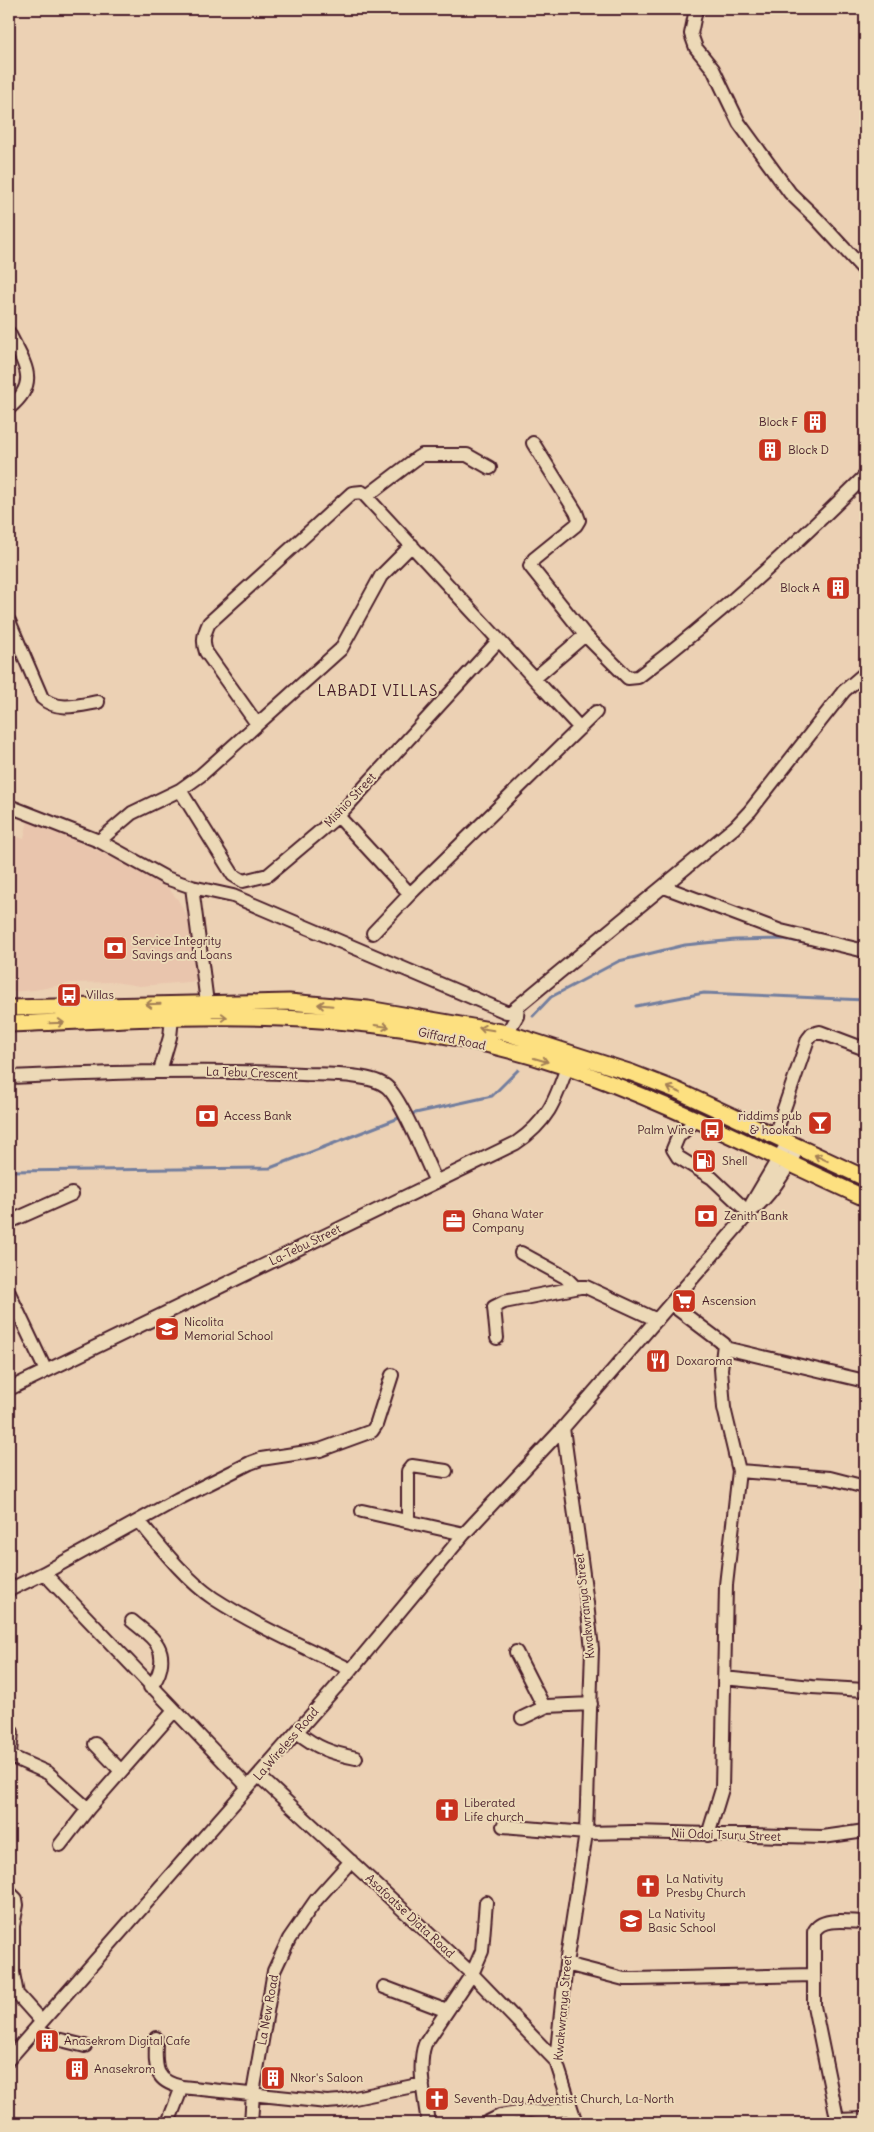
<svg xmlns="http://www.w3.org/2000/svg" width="874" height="2132" font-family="Delius,sans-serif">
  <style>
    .built { fill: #e9c5ad }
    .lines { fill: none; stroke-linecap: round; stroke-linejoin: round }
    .stream { stroke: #737e9e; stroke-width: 3 }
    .minor-casing { stroke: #4a1f2b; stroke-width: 16 }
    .major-casing { stroke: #4a1f2b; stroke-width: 19 }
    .minor { stroke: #ecd9b7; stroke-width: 12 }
    .major { stroke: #fde080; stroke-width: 15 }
    .oneway { stroke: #a48056 }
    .labels { text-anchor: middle; stroke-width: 4; stroke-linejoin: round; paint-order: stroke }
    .poi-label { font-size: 12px; fill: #4a1f2b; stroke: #ecd9b7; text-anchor: start }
    .street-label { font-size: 12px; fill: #4a1f2b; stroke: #ecd9b7 }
    .quarter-label { font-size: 15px; letter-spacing: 1px; fill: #4a1f2b; stroke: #ecd9b7 }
  </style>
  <rect width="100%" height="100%" fill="#ecd1b4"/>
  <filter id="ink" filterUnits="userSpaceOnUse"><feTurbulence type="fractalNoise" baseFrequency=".02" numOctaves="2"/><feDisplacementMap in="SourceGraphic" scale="10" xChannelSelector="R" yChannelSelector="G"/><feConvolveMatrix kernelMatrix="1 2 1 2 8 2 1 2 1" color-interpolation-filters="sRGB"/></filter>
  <g filter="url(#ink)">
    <path class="built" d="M28,820L160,878L178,900L193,926L200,981L140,986L114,982L71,983L35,990L9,992V834L24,839Z"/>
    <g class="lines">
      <path class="stream" d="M636,1006L704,993L865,1000
        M533,1016L551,997L619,961L685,945L735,940L784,939L810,944
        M411,1114L492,1096L518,1070
        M9,1171L270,1168L399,1118"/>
      <defs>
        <path id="minor" d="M696,9L691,34L696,48L713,69L739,123L790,193L816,218L865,271
          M9,333C24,364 41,382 9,408
          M533,443L576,512L579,520L576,525L534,559L530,566L585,635
          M367,496L417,458L422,455H467L490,468
          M9,621L42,698C57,712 80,705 98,702
          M535,678L585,635L628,678L638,677C719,616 793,547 865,476
          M257,724L206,652C202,641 204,634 209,623L352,493L362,492L580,728
          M180,790L233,875L243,881L268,875L338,816L498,641
          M9,806L99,841L166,878L192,887L207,1003
          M338,816L410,894
          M99,841L132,813L180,790L201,775L341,649L381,576L412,545
          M192,887L233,896L506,1012H511L735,827L750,811L844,691L865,673
          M664,887L781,931L865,951
          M373,933L410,894L596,712
          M507,1033L517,1016L518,1007
          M160,1071L170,1037L172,1018
          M9,1077C107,1073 204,1069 302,1074C324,1075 371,1073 387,1087C402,1100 426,1161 436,1182
          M696,1120L678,1137L673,1149L678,1157L712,1178L749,1213
          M775,1135L808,1039L812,1034L820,1032L865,1049
          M752,1203L788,1142
          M9,1222L72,1194
          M521,1253L565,1277L575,1287
          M9,1293L46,1371
          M671,1304L724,1344L721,1369L724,1408L739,1471L726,1585L722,1789L708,1835
          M497,1338L494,1307L504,1302L580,1287H586L657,1320
          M725,1348L865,1381
          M9,1389L516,1143C547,1122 555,1102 567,1067
          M739,1471L830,1478L865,1487
          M362,1511L464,1534
          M139,1521C160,1546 185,1579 213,1598C256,1626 305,1647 351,1670
          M408,1521V1471L412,1466L446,1471
          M44,1573L248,1787
          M9,1590L44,1573L178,1499L250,1463L261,1459L320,1450L372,1431L376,1425L392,1375
          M132,1621C140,1628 153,1636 158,1646C165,1659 160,1677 150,1687
          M516,1652L544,1707
          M724,1678L812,1687L865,1690
          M522,1718L547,1706L591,1704
          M12,1732L10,1753L12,1757L48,1773L88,1809L174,1711
          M297,1732C317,1748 331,1753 356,1758
          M95,1744L121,1771
          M259,1776L472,1974L556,2061
          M503,1826L586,1833L634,1832L823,1837L865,1831
          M60,1845L88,1809
          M9,1892L16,1899L17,1905L13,1926V1973L17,1994L41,2021
          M566,1964L624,1979H634L814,1975
          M384,1987L447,2011
          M35,2030L57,2039L85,2046
          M156,2038C156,2063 151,2081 182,2087
          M9,2059L351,1670L464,1534L563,1428
          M837,2120L865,2119
          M9,2122L12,2123
          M168,2123L182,2087L327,2102L340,2101L423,2084
          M251,2123L253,2093L274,1971L289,1939L316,1900L351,1861
          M428,2123C425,2100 417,2066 425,2044L472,1974L482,1951L486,1902
          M486,2123L500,2116L530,2111L544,2113L570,2108
          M576,2123L556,2061L566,1964L586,1833L592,1649L587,1603L563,1428L749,1213C770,1197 786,1171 798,1148
          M838,2123L814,2006V1932C821,1916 850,1922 865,1922"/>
        <path id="major" d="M9,1008L289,1002L368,1009L507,1033L632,1073L676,1090L865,1178
          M9,1024C99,1021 191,1014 281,1018C378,1021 475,1036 566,1067C669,1102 766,1154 865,1198"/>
      </defs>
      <use href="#minor" class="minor-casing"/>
      <use href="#major" class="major-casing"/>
      <use href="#minor" class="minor"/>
      <use href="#major" class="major"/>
    </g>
    <defs><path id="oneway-shaft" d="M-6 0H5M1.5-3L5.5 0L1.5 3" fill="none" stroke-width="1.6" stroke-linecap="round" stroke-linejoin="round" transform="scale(1.25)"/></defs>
    <g class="oneway">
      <use href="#oneway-shaft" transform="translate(153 1004) rotate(178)"/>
      <use href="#oneway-shaft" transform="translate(325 1005) rotate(-175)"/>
      <use href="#oneway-shaft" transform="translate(220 1017)"/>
      <use href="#oneway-shaft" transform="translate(57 1023) rotate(-2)"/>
      <use href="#oneway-shaft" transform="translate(382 1026) rotate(8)"/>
      <use href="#oneway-shaft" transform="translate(486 1029) rotate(-170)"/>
      <use href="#oneway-shaft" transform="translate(541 1060) rotate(16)"/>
      <use href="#oneway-shaft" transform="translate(674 1090) rotate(-157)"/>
      <use href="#oneway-shaft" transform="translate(821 1158) rotate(-155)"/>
    </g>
  </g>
  <defs>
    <symbol id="building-square" viewBox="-11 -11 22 22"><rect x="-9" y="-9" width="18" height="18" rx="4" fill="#c8321e" stroke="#ecd9b7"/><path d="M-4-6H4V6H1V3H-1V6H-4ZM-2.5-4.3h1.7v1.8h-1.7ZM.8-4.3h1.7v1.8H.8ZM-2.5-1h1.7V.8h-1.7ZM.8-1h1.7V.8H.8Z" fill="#fff"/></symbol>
    <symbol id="bank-square" viewBox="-11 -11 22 22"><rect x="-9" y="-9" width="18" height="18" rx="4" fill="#c8321e" stroke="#ecd9b7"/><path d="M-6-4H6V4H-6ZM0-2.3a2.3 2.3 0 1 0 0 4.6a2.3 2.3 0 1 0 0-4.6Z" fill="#fff"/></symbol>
    <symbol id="bus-square" viewBox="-11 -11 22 22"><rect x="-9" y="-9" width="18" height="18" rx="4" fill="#c8321e" stroke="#ecd9b7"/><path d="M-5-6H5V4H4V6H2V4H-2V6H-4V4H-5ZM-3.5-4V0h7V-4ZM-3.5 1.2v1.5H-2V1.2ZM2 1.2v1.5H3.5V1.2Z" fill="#fff"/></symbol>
    <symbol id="bar-square" viewBox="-11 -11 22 22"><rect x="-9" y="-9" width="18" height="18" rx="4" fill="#c8321e" stroke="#ecd9b7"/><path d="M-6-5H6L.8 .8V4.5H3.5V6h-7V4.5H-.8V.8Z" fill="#fff"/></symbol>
    <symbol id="fuel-square" viewBox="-11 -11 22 22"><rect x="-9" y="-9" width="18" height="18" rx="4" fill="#c8321e" stroke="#ecd9b7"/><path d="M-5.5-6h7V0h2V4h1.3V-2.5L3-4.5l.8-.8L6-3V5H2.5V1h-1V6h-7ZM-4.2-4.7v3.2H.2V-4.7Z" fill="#fff"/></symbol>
    <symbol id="office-square" viewBox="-11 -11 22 22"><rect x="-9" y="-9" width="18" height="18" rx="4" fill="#c8321e" stroke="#ecd9b7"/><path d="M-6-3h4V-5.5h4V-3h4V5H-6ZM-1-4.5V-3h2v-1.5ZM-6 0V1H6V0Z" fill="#fff"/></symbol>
    <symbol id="supermarket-square" viewBox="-11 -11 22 22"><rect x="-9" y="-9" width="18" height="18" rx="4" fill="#c8321e" stroke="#ecd9b7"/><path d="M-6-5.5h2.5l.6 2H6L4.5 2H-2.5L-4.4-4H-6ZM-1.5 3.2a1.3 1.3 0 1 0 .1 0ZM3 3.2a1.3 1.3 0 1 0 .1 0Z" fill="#fff"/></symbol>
    <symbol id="school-square" viewBox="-11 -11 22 22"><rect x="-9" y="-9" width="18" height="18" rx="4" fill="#c8321e" stroke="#ecd9b7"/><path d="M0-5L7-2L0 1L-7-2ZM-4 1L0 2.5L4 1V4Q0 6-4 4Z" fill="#fff"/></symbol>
    <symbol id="restaurant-square" viewBox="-11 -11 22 22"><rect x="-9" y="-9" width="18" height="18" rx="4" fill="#c8321e" stroke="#ecd9b7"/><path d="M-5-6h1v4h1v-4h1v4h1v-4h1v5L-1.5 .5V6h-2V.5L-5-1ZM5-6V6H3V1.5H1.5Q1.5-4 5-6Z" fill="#fff"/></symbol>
    <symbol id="church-square" viewBox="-11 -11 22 22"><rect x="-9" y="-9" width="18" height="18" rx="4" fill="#c8321e" stroke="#ecd9b7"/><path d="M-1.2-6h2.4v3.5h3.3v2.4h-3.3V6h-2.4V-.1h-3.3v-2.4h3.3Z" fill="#fff"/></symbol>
  </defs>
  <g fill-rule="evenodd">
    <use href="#building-square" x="801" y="408" width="28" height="28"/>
    <use href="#building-square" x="756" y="436" width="28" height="28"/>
    <use href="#building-square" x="824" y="574" width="28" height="28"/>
    <use href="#bank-square" x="101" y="934" width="28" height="28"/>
    <use href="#bus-square" x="55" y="981" width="28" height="28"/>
    <use href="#bank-square" x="193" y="1102" width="28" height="28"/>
    <use href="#bar-square" x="806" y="1109" width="28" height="28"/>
    <use href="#bus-square" x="698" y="1116" width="28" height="28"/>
    <use href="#fuel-square" x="690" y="1147" width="28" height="28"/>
    <use href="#bank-square" x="692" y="1202" width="28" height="28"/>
    <use href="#office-square" x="440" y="1207" width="28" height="28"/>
    <use href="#supermarket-square" x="670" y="1287" width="28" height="28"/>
    <use href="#school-square" x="153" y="1315" width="28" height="28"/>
    <use href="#restaurant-square" x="644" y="1347" width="28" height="28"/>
    <use href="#church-square" x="433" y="1796" width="28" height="28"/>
    <use href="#church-square" x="634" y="1872" width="28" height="28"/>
    <use href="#school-square" x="617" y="1907" width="28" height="28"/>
    <use href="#building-square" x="33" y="2027" width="28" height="28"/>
    <use href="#building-square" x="63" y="2055" width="28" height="28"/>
    <use href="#building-square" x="259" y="2064" width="28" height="28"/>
    <use href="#church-square" x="423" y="2085" width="28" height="28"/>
  </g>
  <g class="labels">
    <g class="poi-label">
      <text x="798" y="426" text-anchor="end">Block F</text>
      <text x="788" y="454">Block D</text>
      <text x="820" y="592" text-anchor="end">Block A</text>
      <text x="132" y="945">Service Integrity<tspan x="132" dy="14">Savings and Loans</tspan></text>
      <text x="86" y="999">Villas</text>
      <text x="224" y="1120">Access Bank</text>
      <text x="802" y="1120" text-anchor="end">riddims pub<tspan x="802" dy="14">&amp; hookah</tspan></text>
      <text x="694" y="1134" text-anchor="end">Palm Wine</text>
      <text x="722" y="1165">Shell</text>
      <text x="472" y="1218">Ghana Water<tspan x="472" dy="14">Company</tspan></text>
      <text x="724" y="1220">Zenith Bank</text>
      <text x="702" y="1305">Ascension</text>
      <text x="184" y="1326">Nicolita<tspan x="184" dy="14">Memorial School</tspan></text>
      <text x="676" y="1365">Doxaroma</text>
      <text x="464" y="1807">Liberated<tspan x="464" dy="14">Life church</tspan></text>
      <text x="666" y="1883">La Nativity<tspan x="666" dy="14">Presby Church</tspan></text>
      <text x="648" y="1918">La Nativity<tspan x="648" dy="14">Basic School</tspan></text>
      <text x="64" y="2045">Anasekrom Digital Cafe</text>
      <text x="94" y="2073">Anasekrom</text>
      <text x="290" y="2082">Nkor's Saloon</text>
      <text x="454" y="2103">Seventh-Day Adventist Church, La-North</text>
    </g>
    <g class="street-label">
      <text transform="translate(350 800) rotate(-47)" y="4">Mishio Street</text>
      <text transform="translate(452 1039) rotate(12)" y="4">Giffard Road</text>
      <text transform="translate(252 1073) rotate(2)" y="4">La Tebu Crescent</text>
      <text transform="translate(305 1245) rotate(-26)" y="4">La-Tebu Street</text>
      <text transform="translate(585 1606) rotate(-96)" y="4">Kwakwranya Street</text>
      <text transform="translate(286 1744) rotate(-49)" y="4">La Wireless Road</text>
      <text transform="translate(726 1835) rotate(2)" y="4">Nii Odoi Tsuru Street</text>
      <text transform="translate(410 1916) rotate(43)" y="4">Asafoatse Djata Road</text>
      <text transform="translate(563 2008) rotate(-85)" y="4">Kwakwranya Street</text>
      <text transform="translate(268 2010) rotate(-80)" y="4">La New Road</text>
    </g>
    <g class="quarter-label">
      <text x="378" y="696">LABADI VILLAS</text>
    </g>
  </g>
  <rect width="874" height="2132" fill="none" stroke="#ecd9b7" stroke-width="30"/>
  <rect x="15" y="15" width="844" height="2102" fill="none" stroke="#4a1f2b" stroke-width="2" filter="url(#ink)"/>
</svg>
